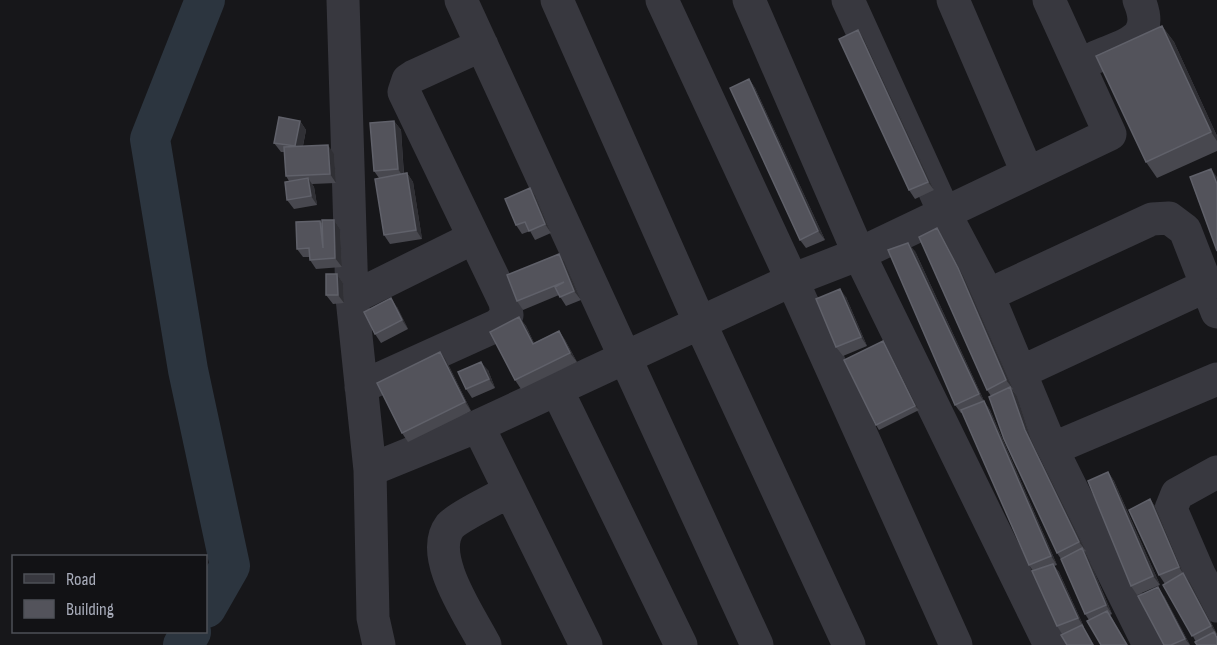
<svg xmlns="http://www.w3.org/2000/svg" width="1217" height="645" font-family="'Sofia Sans Condensed',sans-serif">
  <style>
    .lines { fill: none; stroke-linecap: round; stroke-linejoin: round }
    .river { stroke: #2c353f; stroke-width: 40 }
    .minor { stroke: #38383f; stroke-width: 33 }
    .wall { fill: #48484f }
    .shaded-wall { fill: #303035 }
    .building { fill: #53535b; stroke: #60616a; stroke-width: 1.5 }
  </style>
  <rect width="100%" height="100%" fill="#17171a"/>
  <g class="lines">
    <path class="river" d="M205,0L150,139L188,370L230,566L206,608
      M183,645L191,632"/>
    <path class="minor" d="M343,0L352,298L370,470L373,618L379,645
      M461,0L757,645
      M557,0L700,323L849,645
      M662,0L792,280L956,645
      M749,0L859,254L1050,645
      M848,0L944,212L988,295L1052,449L1149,645
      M953,0L1027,172
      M1096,57C1126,44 1156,40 1139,0
      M988,295L1152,219L1169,218L1185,230L1217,312
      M352,298L473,238
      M1021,372L1208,285
      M361,387L498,325L507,315L505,302L404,92L408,80L414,76L482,45
      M556,388L681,645
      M478,426L586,645
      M1052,449L1217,379
      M370,470L478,426L792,280L859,254L1110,134L1049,0
      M1217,472L1177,494L1171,509L1200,576L1217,606
      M485,645C471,617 427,556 450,526C458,517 497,498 510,491"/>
  </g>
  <path class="wall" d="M1162,26L1174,42L1217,136V151L1157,178L1146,162Z
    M864,39L934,190L915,199L909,190Z
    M749,79L755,88L825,240L806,248L800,240Z
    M300,121L306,130L303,146L334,154L336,183L312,184L314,187L317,205L294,209L287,200L289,181L286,176L284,152H281L274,143Z
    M394,121L401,130L404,174L407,173L413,182L422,239L390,244L384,235L379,178L374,171Z
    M536,197L551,233L535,240L530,231L522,234L516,225Z
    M334,220L340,229L342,267L316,269L310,260V257H303L297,249L320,221L322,223Z
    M937,228L943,237L964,277L1013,389H1012L1017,396L1031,439L1086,551L1084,552L1088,557L1112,614L1110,615L1113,620H1089L1085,614L1061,559L1057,553L991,396L987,390Z
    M915,251L985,403L990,410L1057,565L1054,566L1059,572L1084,627H1083L1094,645H1067L1062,634L1057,626L1033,571L1029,565L963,413H961L955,405Z
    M565,263L581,300L566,306L559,295L523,310L517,301Z
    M337,274L343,283L344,303L333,304L326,295Z
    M846,297L867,346L843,356L836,347Z
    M397,307L408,329L381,343L375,334Z
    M519,317L526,326L534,343L559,331L565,340L577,362L521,389L515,380Z
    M883,341L886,345L919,410L879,430L876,425Z
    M446,360L471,411L408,442L402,433Z
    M488,370L495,388L472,398L466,389Z
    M1108,472L1114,481L1160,585L1137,595L1131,586Z
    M1150,499L1156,508L1184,575L1190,582L1217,634L1216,636L1196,642L1165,584L1159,575Z
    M1164,596L1190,645H1164Z"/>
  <path class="shaded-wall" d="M1162,26L1174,42L1217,136V141L1211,132Z
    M858,30L864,39L934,190L928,182Z
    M749,79L755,88L825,240L818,231Z
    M300,121L306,130L301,155L295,146Z
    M394,121L401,130L404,178L398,169Z
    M328,145L334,154L336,183L330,174Z
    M1211,169L1217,177V184Z
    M407,173L413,182L422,239L416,230Z
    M308,178L314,187L317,205L311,196Z
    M530,188L536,197L551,233L545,224Z
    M334,220L340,229L342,267L335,258Z
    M937,228L943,237L964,277L1013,389L1006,380Z
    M908,243L915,251L985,403L979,394Z
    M559,254L565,263L581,300L574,291Z
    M337,274L343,283L344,303L338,295Z
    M840,289L846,297L867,346L861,337Z
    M391,298L397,307L408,329L402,320Z
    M519,317L526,326L539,353L533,344Z
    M559,331L565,340L577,362L570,353Z
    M883,341L886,345L919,410L915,406Z
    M440,352L446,360L471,411L465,402Z
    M481,362L488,370L495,388L489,379Z
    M1010,387L1017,396L1031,439L1086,551L1079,542L1025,430Z
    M984,401L990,410L1057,565L1051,556Z
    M1108,472L1114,481L1160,585L1153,576Z
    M1150,499L1156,508L1184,575L1190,582L1217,634L1211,626L1184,575L1179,567Z
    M1082,548L1088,557L1112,614L1106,605Z
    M1053,564L1059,572L1084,627L1078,618Z
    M1158,587L1164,596L1190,645L1185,639Z
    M1107,611L1113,620L1128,645H1127Z
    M1082,625L1088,634L1094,645H1093Z"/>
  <path class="building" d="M1162,26L1211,132L1146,162L1096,56Z
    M858,30L928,182L909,190L839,39Z
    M749,79L818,231L800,240L730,88Z
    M279,117L300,121L295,146L274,143Z
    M394,121L398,169L374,171L370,123Z
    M328,145L330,174L286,176L284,147Z
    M1211,169L1217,184V251L1190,177Z
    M407,173L416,230L384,235L375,179Z
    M308,178L311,196L287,200L285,182Z
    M530,188L545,224L529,231L525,222L516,225L505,199Z
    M322,220H334L335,258L310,260L309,248L297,249L296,222L320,221L323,248Z
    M937,228L958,268L1006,380L987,390L919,237Z
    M908,243L979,394L955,405L888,250Z
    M559,254L574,291L560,297L555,287L564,282L517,301L507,275Z
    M326,274H337L338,295H326Z
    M840,289L861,337L836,347L816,299Z
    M391,298L402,320L375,334L364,312Z
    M519,317L533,344L559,331L570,353L515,380L490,332Z
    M883,341L915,406L876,425L844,360Z
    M440,352L465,402L402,433L377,383Z
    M481,362L489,379L466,389L458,372Z
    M1010,387L1025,430L1079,542L1057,553L1004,439L989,397Z
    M984,401L1051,556L1029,565L961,410Z
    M1108,472L1153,576L1131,586L1088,481Z
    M1150,499L1179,567L1159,575L1129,510Z
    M1082,548L1106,605L1085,614L1061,559Z
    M1053,564L1078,618L1057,626L1032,571Z
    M1183,573L1211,626L1192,636L1163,585Z
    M1158,587L1185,639L1171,645H1164L1138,596Z
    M1107,611L1127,645H1101L1087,621Z
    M1082,625L1093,645H1067L1061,635Z
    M1214,632L1217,638V645H1197L1195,642Z"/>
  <rect x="12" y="555" width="195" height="78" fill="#121215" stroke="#4e5057" stroke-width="1.5"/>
  <rect x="24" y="574" width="30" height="9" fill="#38383f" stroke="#4e5057" stroke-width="1.5"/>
  <text x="66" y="585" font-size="18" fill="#a8acba">Road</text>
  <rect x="24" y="600" width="30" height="18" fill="#53535b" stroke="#4e5057" stroke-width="1.5"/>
  <text x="66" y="615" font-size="18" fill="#a8acba">Building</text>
</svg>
